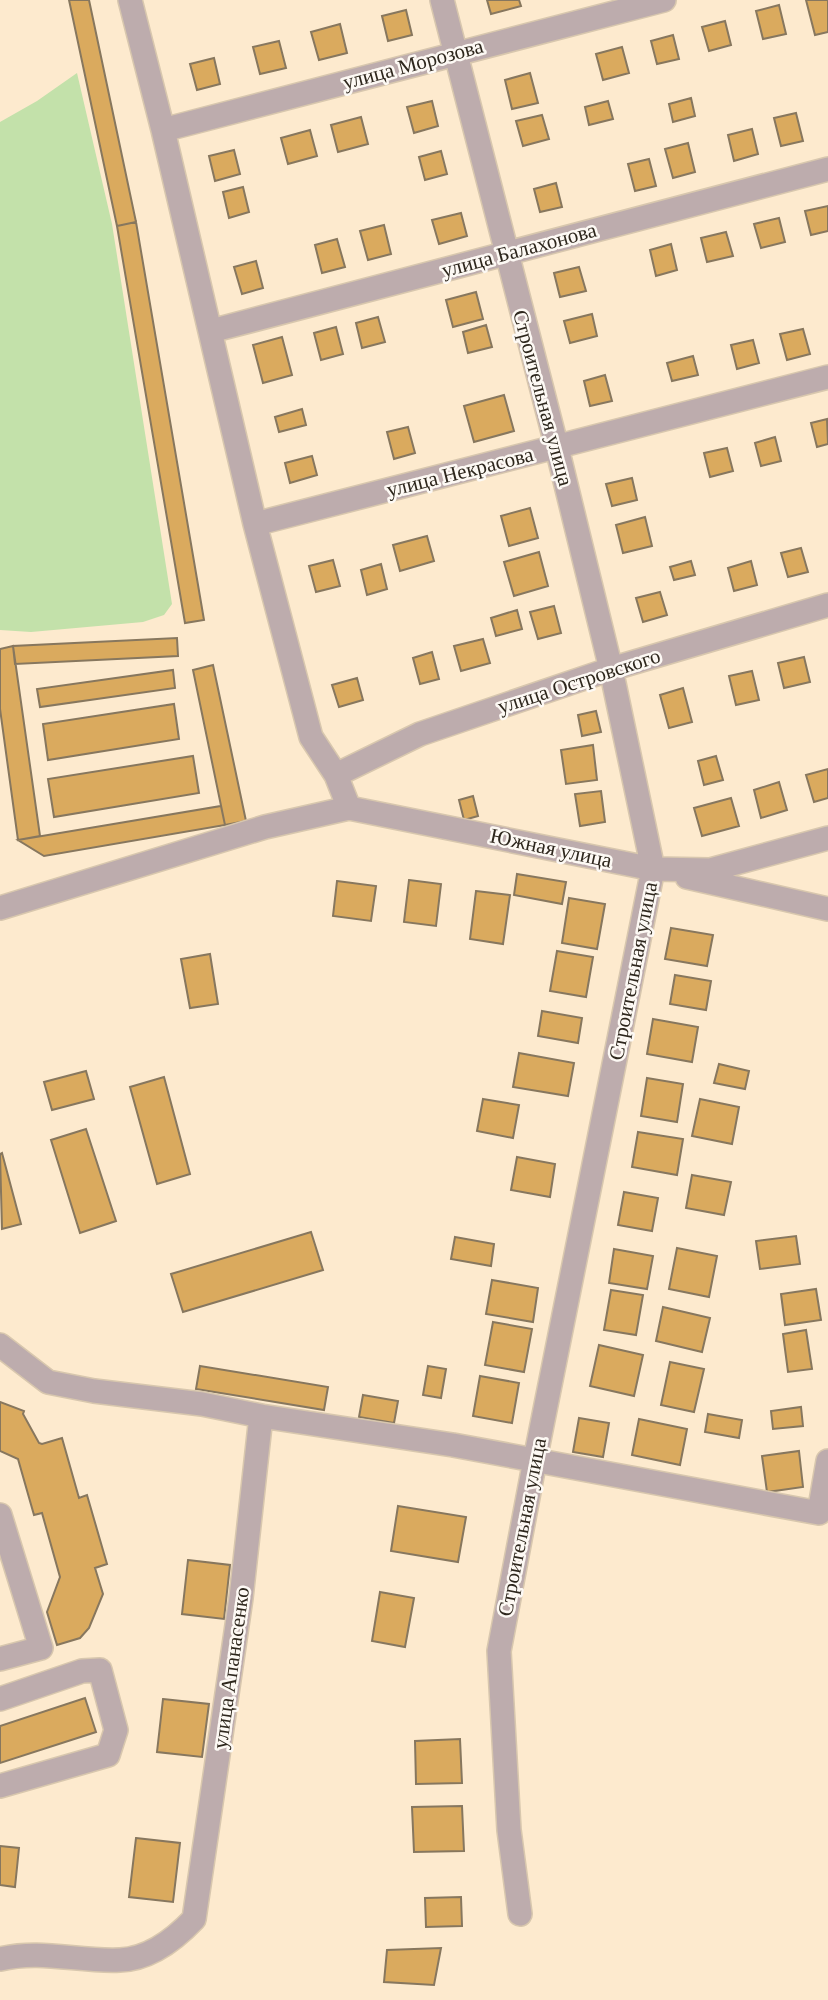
<svg xmlns="http://www.w3.org/2000/svg" width="828" height="2000" font-family="Georgia,serif">
  <style>
    .green { fill: #c3e1aa }
    .building { fill: #daaa5e; stroke: #87775e; stroke-width: 2 }
    .lines { fill: none; stroke-linecap: round; stroke-linejoin: round }
    .minor-casing { stroke: #d8c7ae; stroke-width: 26 }
    .minor { stroke: #bdacad; stroke-width: 23 }
    .labels { text-anchor: middle; stroke-width: 5; stroke-linejoin: round; paint-order: stroke }
    .street-label { font-size: 21px; fill: #2e271d; stroke: #fdf9f4 }
  </style>
  <rect width="100%" height="100%" fill="#fdeace"/>
  <path class="green" d="M77,73L112,224L172,604L164,615L143,622L31,632L0,630V122L37,101Z"/>
  <path class="building" d="M69,0H89L136,222L117,226Z
    M487,0H519L521,6L491,14Z
    M806,0H828V32L815,35Z
    M779,5L786,34L763,39L756,11Z
    M406,10L412,35L388,41L382,16Z
    M725,21L731,45L709,51L702,27Z
    M340,24L347,53L319,60L311,32Z
    M673,35L679,59L657,64L651,41Z
    M279,41L286,68L260,74L253,47Z
    M622,47L629,73L603,80L596,54Z
    M214,58L220,84L197,90L190,64Z
    M530,73L538,103L512,109L505,80Z
    M691,98L695,116L673,122L669,104Z
    M432,101L438,126L414,133L407,107Z
    M608,101L613,119L589,125L585,107Z
    M796,113L803,141L781,146L774,118Z
    M542,115L549,139L523,146L516,121Z
    M361,117L368,144L338,152L331,125Z
    M752,129L758,154L734,161L728,135Z
    M310,130L317,156L288,164L281,138Z
    M688,143L695,172L673,178L665,149Z
    M234,150L240,174L215,181L209,156Z
    M441,151L447,174L425,180L419,157Z
    M649,159L656,186L635,191L628,164Z
    M556,183L562,207L540,212L534,189Z
    M243,187L249,212L229,218L223,192Z
    M828,206V231L811,235L805,211Z
    M461,213L467,236L439,244L432,220Z
    M779,218L785,242L761,248L754,224Z
    M136,222L204,620L185,623L117,226Z
    M384,225L391,254L368,260L360,231Z
    M726,232L733,256L707,262L701,238Z
    M337,239L345,267L322,273L315,245Z
    M671,244L677,270L656,276L650,250Z
    M256,261L263,288L242,294L234,267Z
    M579,267L586,291L560,297L554,273Z
    M476,292L483,319L453,327L446,300Z
    M592,314L597,336L570,343L564,321Z
    M378,317L385,342L362,348L356,323Z
    M486,325L492,347L468,353L463,332Z
    M336,327L343,354L321,360L314,333Z
    M803,329L810,354L787,360L780,334Z
    M282,337L292,375L263,383L253,345Z
    M753,340L759,363L737,369L731,345Z
    M693,356L698,375L672,381L667,363Z
    M605,375L612,401L590,406L584,381Z
    M504,395L514,431L474,442L464,406Z
    M302,409L306,425L279,432L275,417Z
    M827,419L828,444L817,447L811,423Z
    M408,427L415,453L394,459L387,432Z
    M775,437L781,461L761,466L755,443Z
    M727,448L733,471L710,477L704,453Z
    M312,456L317,475L290,483L285,463Z
    M632,478L637,500L612,506L606,484Z
    M530,508L538,538L509,546L501,516Z
    M645,517L652,546L623,553L616,525Z
    M427,536L434,561L400,571L393,545Z
    M801,548L808,572L788,577L781,553Z
    M539,552L548,586L514,596L504,562Z
    M333,560L340,586L316,592L309,566Z
    M691,561L695,575L674,580L670,567Z
    M751,561L757,585L734,591L728,568Z
    M381,564L387,589L367,595L361,570Z
    M660,592L667,615L643,622L636,598Z
    M554,606L561,633L538,639L530,612Z
    M517,610L522,629L496,636L491,618Z
    M177,638L178,656L15,664L13,646Z
    M483,639L490,663L461,671L454,646Z
    M13,646L40,836L18,840L0,709V649Z
    M432,652L439,679L420,684L413,658Z
    M804,657L810,682L784,688L778,663Z
    M213,665L246,821L225,825L193,670Z
    M173,670L175,688L40,707L37,689Z
    M752,671L759,700L736,705L729,676Z
    M357,678L363,700L339,707L332,685Z
    M683,688L692,722L669,728L660,695Z
    M174,704L179,739L48,760L43,724Z
    M596,711L601,732L582,736L578,715Z
    M593,745L597,780L566,784L561,750Z
    M193,756L199,793L54,817L48,779Z
    M716,756L723,780L704,785L698,761Z
    M828,769V798L814,802L806,775Z
    M779,782L787,810L761,818L754,790Z
    M601,791L605,822L580,826L575,794Z
    M473,796L478,816L464,820L459,800Z
    M731,798L739,826L702,836L694,808Z
    M221,806L225,825L44,856L18,840Z
    M517,874L566,882L562,904L514,895Z
    M409,880L441,884L436,926L404,922Z
    M337,881L376,886L371,921L333,916Z
    M476,891L510,895L503,944L470,939Z
    M569,898L605,904L597,949L562,943Z
    M671,928L713,935L707,966L665,959Z
    M557,951L593,957L586,997L550,991Z
    M210,954L218,1004L190,1008L181,959Z
    M675,975L711,981L706,1010L670,1004Z
    M542,1011L582,1018L578,1043L538,1036Z
    M653,1019L698,1027L692,1062L647,1054Z
    M519,1053L574,1063L568,1096L513,1087Z
    M719,1064L749,1071L745,1089L714,1083Z
    M86,1071L94,1099L52,1110L44,1082Z
    M164,1077L190,1174L157,1184L130,1087Z
    M647,1078L683,1084L677,1122L641,1116Z
    M483,1099L519,1105L513,1138L477,1131Z
    M700,1099L739,1107L732,1144L692,1136Z
    M86,1129L116,1221L80,1233L51,1140Z
    M638,1132L683,1139L677,1175L632,1167Z
    M2,1153L21,1224L2,1229L0,1154Z
    M517,1157L555,1164L550,1197L511,1190Z
    M692,1175L731,1182L724,1215L686,1208Z
    M624,1192L658,1198L652,1231L618,1225Z
    M311,1232L323,1270L183,1312L171,1274Z
    M796,1236L800,1264L760,1269L756,1241Z
    M455,1237L494,1244L491,1266L451,1259Z
    M677,1248L717,1256L709,1297L669,1289Z
    M614,1249L653,1256L647,1289L609,1283Z
    M492,1280L538,1288L533,1322L486,1314Z
    M816,1289L821,1320L785,1325L781,1294Z
    M611,1290L643,1295L636,1335L604,1330Z
    M663,1307L710,1318L702,1352L656,1341Z
    M493,1322L532,1329L524,1372L485,1365Z
    M806,1330L812,1369L788,1372L783,1334Z
    M599,1345L643,1355L634,1396L590,1386Z
    M670,1362L704,1369L694,1412L661,1405Z
    M200,1366L328,1387L324,1410L196,1389Z
    M428,1366L446,1369L441,1398L423,1395Z
    M480,1376L519,1383L512,1423L473,1416Z
    M363,1395L398,1401L394,1423L359,1417Z
    M0,1402L24,1411L23,1414L39,1443L42,1444L62,1438L79,1498L87,1495L107,1564L95,1568L103,1594L89,1628L80,1638L57,1645L47,1612L60,1577L42,1513L34,1515L18,1459L0,1451Z
    M801,1407L803,1426L773,1429L771,1411Z
    M708,1414L742,1420L739,1438L705,1432Z
    M579,1418L609,1423L603,1457L573,1452Z
    M639,1419L687,1429L680,1465L632,1455Z
    M799,1451L803,1487L767,1492L762,1456Z
    M398,1506L466,1517L458,1562L391,1551Z
    M188,1560L230,1565L224,1619L182,1614Z
    M380,1592L414,1598L405,1647L372,1641Z
    M85,1698L96,1732L0,1763V1726Z
    M163,1699L209,1704L202,1757L157,1752Z
    M460,1739L462,1783L416,1784L415,1741Z
    M462,1806L464,1851L414,1852L412,1807Z
    M136,1838L180,1843L173,1902L129,1897Z
    M0,1846L19,1848L15,1887L0,1885Z
    M461,1897L462,1926L426,1927L425,1898Z
    M441,1948L434,1985L384,1982L387,1950Z"/>
  <g class="lines">
    <defs>
      <path id="minor" d="M130,0L163,130L255,524L311,737L336,775L349,808L653,869L710,870L828,838
        M442,0L557,448L611,669L653,869L535,1460L499,1651L509,1830L520,1914
        M163,130L664,0
        M211,331L828,169
        M255,524L828,377
        M336,775L420,734L611,669L828,605
        M687,877L828,909
        M0,908L265,827L349,808
        M0,1345L48,1382L94,1391L202,1404L261,1416L453,1445L819,1513L828,1461
        M0,1515L41,1648L0,1659
        M0,1699L82,1671L100,1670L116,1730L108,1755L0,1786
        M0,1959C42,1949 78,1962 120,1960C149,1959 175,1939 194,1919L241,1598L261,1416"/>
    </defs>
    <use href="#minor" class="minor-casing"/>
    <use href="#minor" class="minor"/>
  </g>
  <g class="labels">
    <g class="street-label">
      <text transform="translate(413 64) rotate(-15)" y="7">улица Морозова</text>
      <text transform="translate(519 250) rotate(-15)" y="7">улица Балахонова</text>
      <text transform="translate(543 398) rotate(75)" y="7">Строительная улица</text>
      <text transform="translate(460 472) rotate(-14)" y="7">улица Некрасова</text>
      <text transform="translate(579 681) rotate(-18)" y="7">улица Островского</text>
      <text transform="translate(551 848) rotate(12)" y="7">Южная улица</text>
      <text transform="translate(633 971) rotate(-79)" y="7">Строительная улица</text>
      <text transform="translate(522 1527) rotate(-79)" y="7">Строительная улица</text>
      <text transform="translate(231 1668) rotate(-82)" y="7">улица Апанасенко</text>
    </g>
  </g>
</svg>
